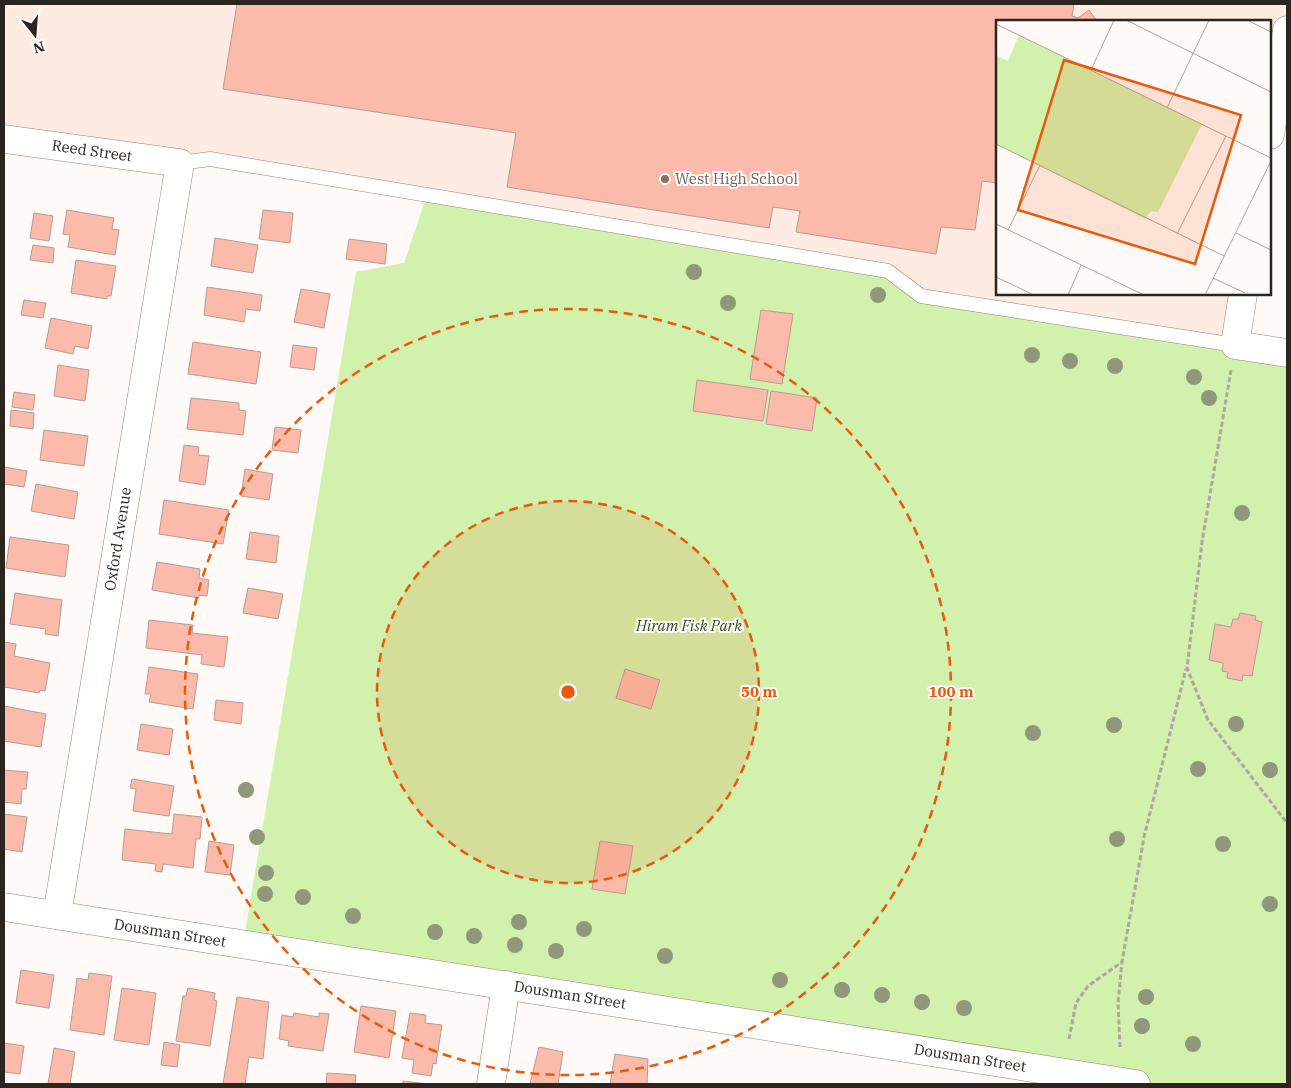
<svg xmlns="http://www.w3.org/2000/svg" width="1291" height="1088" font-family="'IBM Plex Serif',serif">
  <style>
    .built { fill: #feebe1 }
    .green { fill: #d2f1ac }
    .building { fill: #fbbaaa; stroke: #b59c95 }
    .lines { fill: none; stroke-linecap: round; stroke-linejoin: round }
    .lane-casing { stroke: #968175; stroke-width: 15 }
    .street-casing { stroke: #968175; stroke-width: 29 }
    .secondary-casing { stroke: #968175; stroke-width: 29 }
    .path { stroke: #ada7a3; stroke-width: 3; stroke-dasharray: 5 2.5; stroke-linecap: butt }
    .lane { stroke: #fff; stroke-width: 14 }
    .street { stroke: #fff; stroke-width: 28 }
    .secondary { stroke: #fff; stroke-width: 28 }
    .tree { fill: #8f987b }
    .ring { fill: none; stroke: #e8590c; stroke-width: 2.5; stroke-dasharray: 9 6 }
    .education-dot { fill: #8d6e63; stroke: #fff; stroke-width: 2 }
    .labels { text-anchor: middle; stroke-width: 4; stroke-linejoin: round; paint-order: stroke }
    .street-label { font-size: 15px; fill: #2c241f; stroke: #fff }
    .education-label { font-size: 15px; fill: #785e54; stroke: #fff; text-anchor: start }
    .park-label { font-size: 15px; font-style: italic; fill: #334715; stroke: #fff }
    .inset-road { fill: none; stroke: #aba4a1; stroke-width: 1 }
    .view { fill: #e8590c; fill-opacity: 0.15; stroke: #e8590c; stroke-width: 2.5 }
    .inset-edge { fill: none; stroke: #2c241f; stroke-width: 2.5 }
    .centre { fill: #e8590c; stroke: #fff; stroke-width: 2.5 }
    .ring-label { font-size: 15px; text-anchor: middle; font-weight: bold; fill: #e8590c; stroke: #fff; stroke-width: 4; stroke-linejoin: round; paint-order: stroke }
  </style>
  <rect width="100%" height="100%" fill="#fffaf7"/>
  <path class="built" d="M4,4H1287V30L1270,135V21H997V294H1243L1235,345L1172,335L210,159L4,139Z"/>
  <path class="green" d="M427,195L888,271L921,296L1287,353V1084H1136L243,944L356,272L404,263Z"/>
  <path class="building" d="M237,4H1074L1072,16L1078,18L1089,10L1097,21H997V183L982,181L975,230L941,227L936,254L796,232L800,211L773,207L769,228L507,187L516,133L223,89Z
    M67,210L114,218L112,229L119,230L115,255L68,247L70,235L63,234Z
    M263,210L293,213L290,243L259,239Z
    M34,213L53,216L49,241L30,238Z
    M215,238L258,245L253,273L211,266Z
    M349,239L387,244L385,264L346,259Z
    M33,245L54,248L53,263L30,260Z
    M76,260L116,266L111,296H107V299L71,293Z
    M207,287L262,295L260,311L246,309L244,322L204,315Z
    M301,289L330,294L324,328L294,322Z
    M24,300L46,303L43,318L21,315Z
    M761,310L793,314L782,384L750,379Z
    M51,318L92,326L88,349L75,346L73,354L45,348Z
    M193,342L261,352L256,384L188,374Z
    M293,345L317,348L314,370L290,367Z
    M58,365L89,370L85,401L54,396Z
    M697,380L768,390L763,421L693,411Z
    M771,391L817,398L812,431L766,424Z
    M14,392L35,395L33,410L12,407Z
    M191,398L239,403V410L246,411L243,435L187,429Z
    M11,410L34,413L33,429L10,426Z
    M275,427L301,430L298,453L272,450Z
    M44,430L88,436L84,466L40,460Z
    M184,445L199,447L198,455L209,456L205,485L179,481Z
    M4,467L27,471L24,487L4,484Z
    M245,469L273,474L269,500L241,496Z
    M36,484L78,492L74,519L31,511Z
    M164,500L229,510L223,544L159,534Z
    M250,532L279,536L276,563L246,559Z
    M10,537L69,545L65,577L6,568Z
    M157,562L200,569L199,578L209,580L207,596L199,595V598L152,590Z
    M248,588L283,594L278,619L243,613Z
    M15,593L62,600L58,636L45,634L46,629L10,624Z
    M1240,613L1256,616L1255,620L1262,622L1252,676L1243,675L1242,681L1227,678L1228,672L1222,671L1223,663L1209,660L1215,624L1231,627L1233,619H1238Z
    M149,620L193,625L192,633L228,637L224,667L201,664L202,655L146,648Z
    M4,642L16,644L14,656L50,663L45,691L40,690L39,693L4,687Z
    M149,667L198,674L193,709L149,702L151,694H145Z
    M625,669L660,680L651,709L616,698Z
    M216,700L243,703L241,724L214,720Z
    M4,706L46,714L41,747L4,741Z
    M141,724L173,729L169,755L137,750Z
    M4,770L28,772L26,789H22L21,804L4,802Z
    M132,779L174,786L169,816L133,811L136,789L130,788Z
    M4,814L27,817L22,852L4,849Z
    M174,814L202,817L200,839H196L193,868L163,864L162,872L155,871L156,864L122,860L125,829L172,834Z
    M209,841L234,845L230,875L205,872Z
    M600,841L633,846L625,894L592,889Z
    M21,970L54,975L49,1008L16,1003Z
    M89,973L112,976L104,1035L70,1030L77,978L88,980Z
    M122,988L156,993L149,1045L114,1040Z
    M188,988L215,993L214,1000L217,1001L210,1046L176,1041L183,996H186Z
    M237,997L269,1002L263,1059L249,1057L245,1084H223Z
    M361,1006L396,1011L389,1058L354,1052Z
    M294,1013L319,1017V1013L329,1014L323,1051L288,1046L289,1041L279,1039L282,1015L293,1017Z
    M410,1013L426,1015L425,1023L442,1025L436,1064L433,1063L431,1076L412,1073L414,1060L402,1058Z
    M164,1042L180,1045L177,1067L161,1065Z
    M4,1043L24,1046L20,1074L4,1072Z
    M539,1047L563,1052L558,1084H530Z
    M54,1048L75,1052L70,1084H48Z
    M615,1054L648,1059L647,1084H610Z
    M327,1073L356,1075L355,1084H326Z
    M403,1081L427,1084H403Z"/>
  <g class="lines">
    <defs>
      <path id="lane" d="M180,163L210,159L888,271L921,296L1235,345"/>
      <path id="street" d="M1270,135L1287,30
        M4,139L180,163L57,915
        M1243,294L1235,345L1287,353
        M491,1084L506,985"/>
      <path id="secondary" d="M4,907L1136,1084"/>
    </defs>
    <use href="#lane" class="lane-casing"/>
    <use href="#street" class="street-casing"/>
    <use href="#secondary" class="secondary-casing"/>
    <path class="path" d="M1231,370L1202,542L1187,668L1208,720L1287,823
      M1069,1039L1076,1003L1088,986L1122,962L1144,837L1186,669
      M1120,1047L1118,1003L1122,962"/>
    <use href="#lane" class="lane"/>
    <use href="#street" class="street"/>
    <use href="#secondary" class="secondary"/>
  </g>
  <g class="tree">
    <circle cx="694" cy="272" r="8"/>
    <circle cx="878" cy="295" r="8"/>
    <circle cx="728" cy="303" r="8"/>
    <circle cx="1032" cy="355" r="8"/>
    <circle cx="1070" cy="361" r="8"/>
    <circle cx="1115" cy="366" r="8"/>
    <circle cx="1194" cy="377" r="8"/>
    <circle cx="1209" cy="398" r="8"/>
    <circle cx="1242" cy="513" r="8"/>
    <circle cx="1236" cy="724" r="8"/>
    <circle cx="1114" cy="725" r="8"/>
    <circle cx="1033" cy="733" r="8"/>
    <circle cx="1198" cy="769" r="8"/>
    <circle cx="1270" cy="770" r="8"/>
    <circle cx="246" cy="790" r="8"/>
    <circle cx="257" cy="837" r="8"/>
    <circle cx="1117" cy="839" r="8"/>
    <circle cx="1223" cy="844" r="8"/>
    <circle cx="266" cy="873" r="8"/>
    <circle cx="265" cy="894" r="8"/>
    <circle cx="303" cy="897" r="8"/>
    <circle cx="1270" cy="904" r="8"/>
    <circle cx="353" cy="916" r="8"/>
    <circle cx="519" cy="922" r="8"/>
    <circle cx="584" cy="929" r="8"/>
    <circle cx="435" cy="932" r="8"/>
    <circle cx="474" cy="936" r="8"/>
    <circle cx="515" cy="945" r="8"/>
    <circle cx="556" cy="951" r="8"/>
    <circle cx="665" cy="956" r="8"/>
    <circle cx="780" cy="980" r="8"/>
    <circle cx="842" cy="990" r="8"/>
    <circle cx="882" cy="995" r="8"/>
    <circle cx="1146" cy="997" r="8"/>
    <circle cx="922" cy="1002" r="8"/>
    <circle cx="964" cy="1008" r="8"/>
    <circle cx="1142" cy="1026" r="8"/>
    <circle cx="1193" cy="1044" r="8"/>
  </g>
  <circle cx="568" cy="692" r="191" fill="#e8590c" fill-opacity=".12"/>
  <g class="ring">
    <circle cx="568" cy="692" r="191"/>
    <circle cx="568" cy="692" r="383"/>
  </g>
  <circle class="education-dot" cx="665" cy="179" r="5"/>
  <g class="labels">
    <g class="street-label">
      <text transform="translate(92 151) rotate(8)" y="5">Reed Street</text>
      <text transform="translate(118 539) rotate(-81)" y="5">Oxford Avenue</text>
      <text transform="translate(170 933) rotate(9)" y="5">Dousman Street</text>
      <text transform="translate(570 995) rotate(9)" y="5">Dousman Street</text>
      <text transform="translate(970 1058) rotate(9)" y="5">Dousman Street</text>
    </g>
    <g class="education-label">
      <text x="675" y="184">West High School</text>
    </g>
    <g class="park-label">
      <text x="689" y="631">Hiram Fisk Park</text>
    </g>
  </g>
  <g transform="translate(996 20)">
    <rect width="275" height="275" fill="#fffaf7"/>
    <path d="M23,15L206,104L162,192L155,191L149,199L0,124V35L12,41Z" fill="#d2f1ac"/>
    <path class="inset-road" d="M130,0L275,72M251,0L275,12M0,4L275,138M95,50L118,0M171,88L213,0M0,124L228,236M0,204L148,275M12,210L44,145M240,213L275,230M181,214L230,116M0,257L38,275M217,258L249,273M72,275L85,245M209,275L275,141"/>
    <path class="view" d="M68,40L245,95L199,244L22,190Z"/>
    <rect width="275" height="275" class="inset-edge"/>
  </g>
  <circle cx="568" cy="692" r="8" class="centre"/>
  <g class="ring-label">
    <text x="759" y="697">50 m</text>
    <text x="951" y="697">100 m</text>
  </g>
  <rect width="1291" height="1088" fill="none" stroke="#2c241f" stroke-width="10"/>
  <g transform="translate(35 35) rotate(163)" stroke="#ffffff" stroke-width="4" paint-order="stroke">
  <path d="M0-4L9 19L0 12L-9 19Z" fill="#2c241f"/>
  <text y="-8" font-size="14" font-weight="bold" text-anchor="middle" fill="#2c241f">N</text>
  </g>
</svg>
